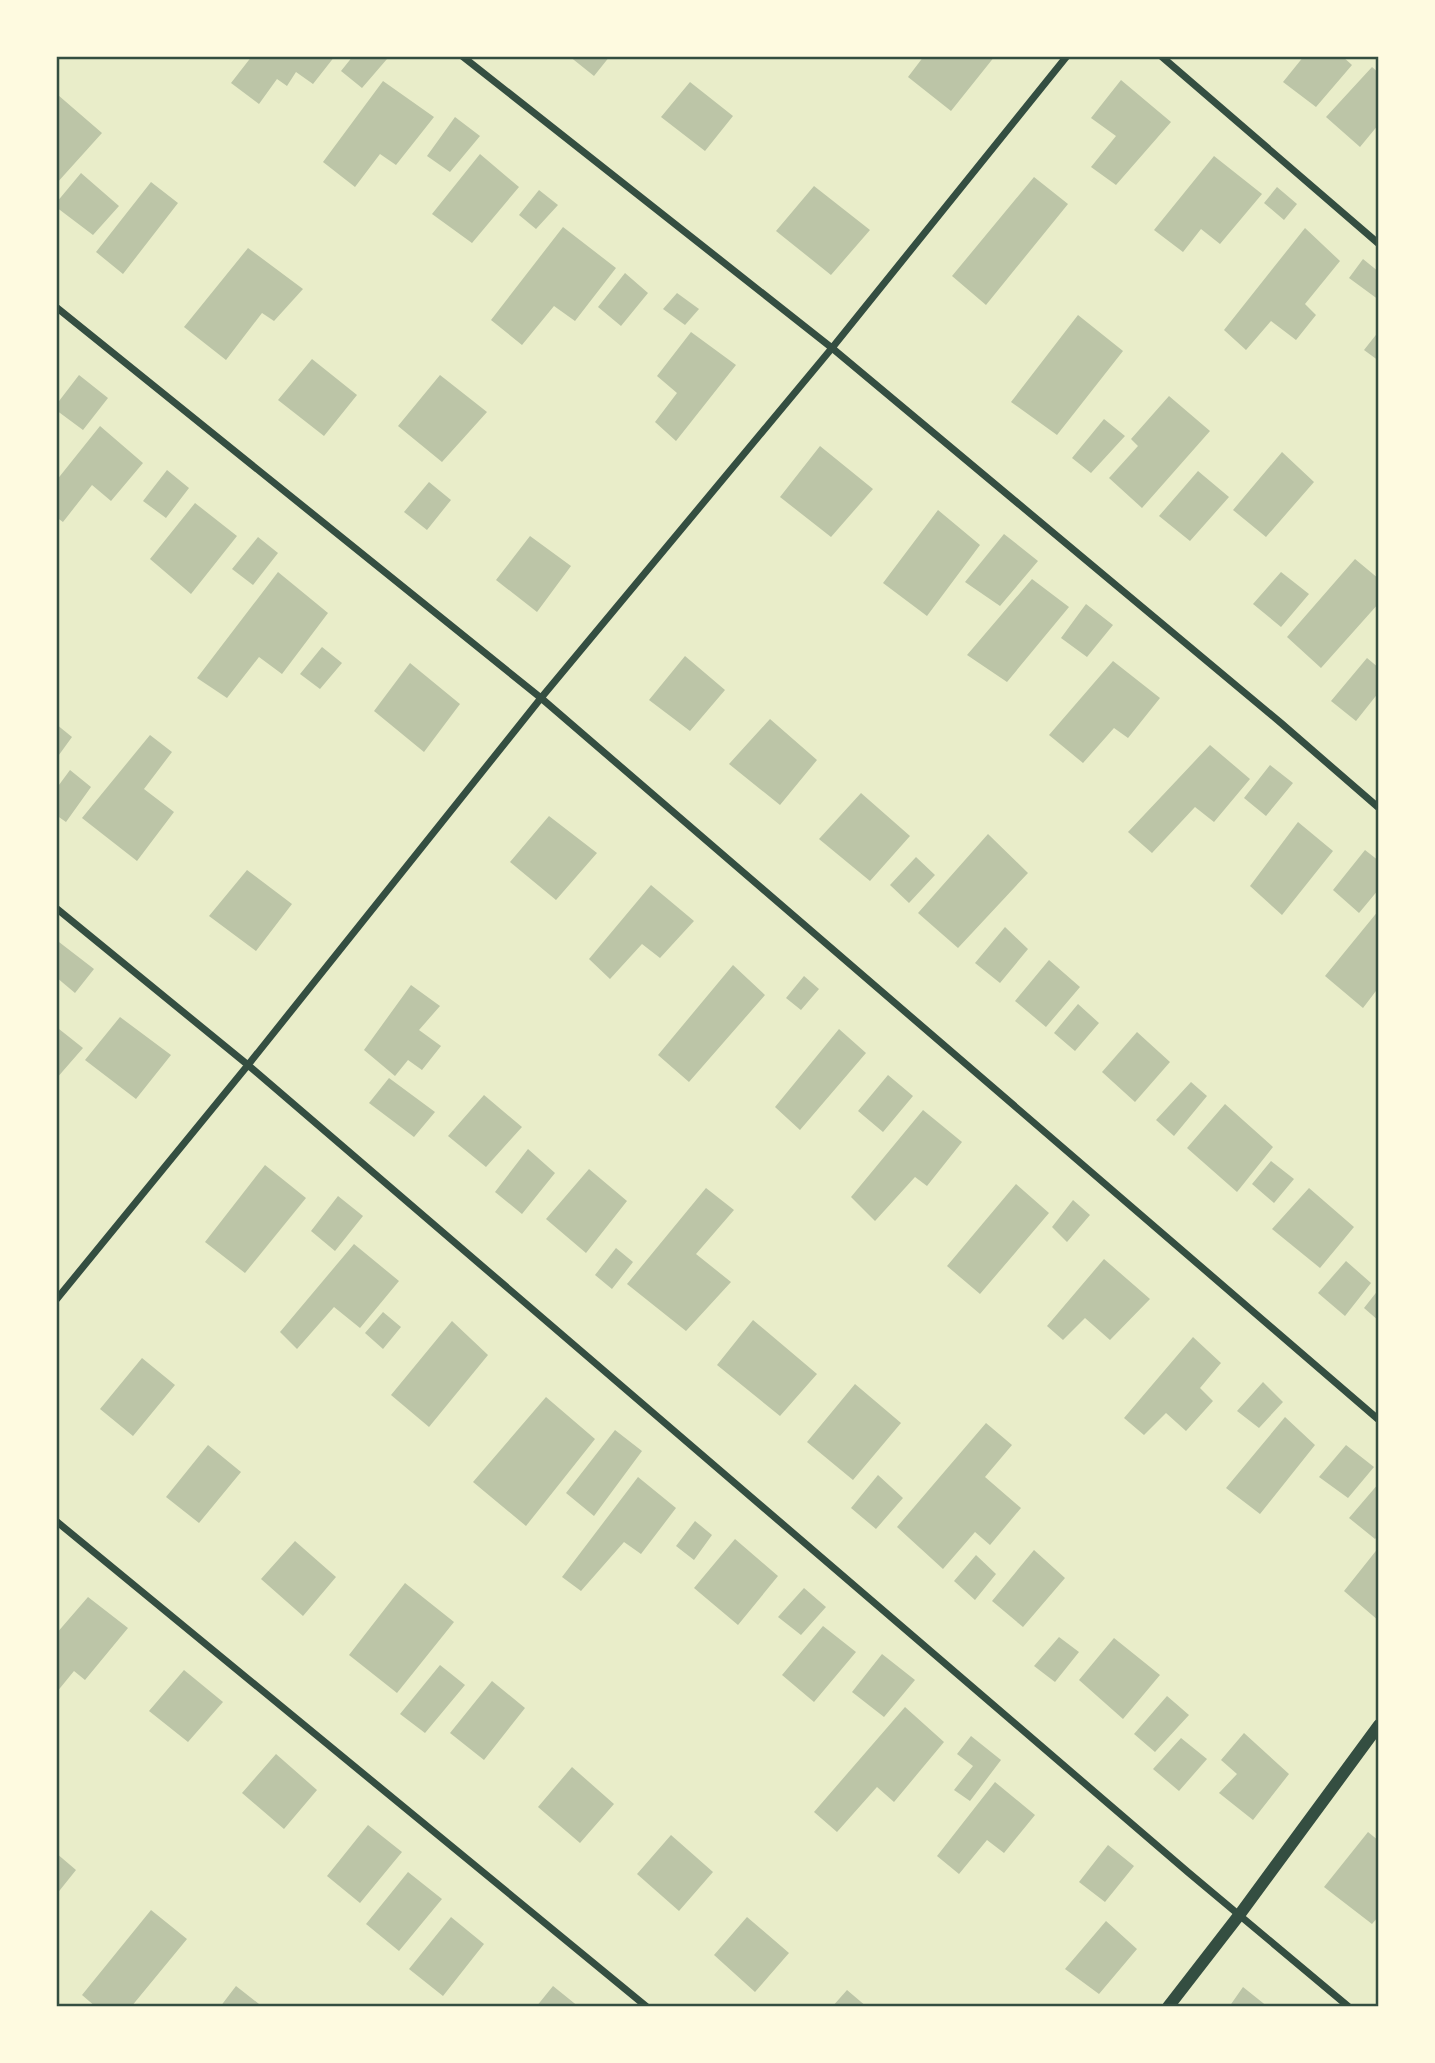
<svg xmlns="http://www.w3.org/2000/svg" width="1435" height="2063" font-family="'Fira Sans Condensed',sans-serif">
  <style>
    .building { fill: #bcc5a7 }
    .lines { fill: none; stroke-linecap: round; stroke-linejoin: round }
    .minor { stroke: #344e41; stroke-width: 7 }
    .tertiary { stroke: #344e41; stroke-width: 12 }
    .neatline { fill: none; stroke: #344e41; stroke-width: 2.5 }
  </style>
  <rect width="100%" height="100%" fill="#e9edc9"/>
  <path class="building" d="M252,56H335L313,84L296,72L287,86L277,79L259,104L231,83Z
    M353,56H383L387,59L362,88L341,71Z
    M569,56H610L594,76Z
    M924,56H995L951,111L908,77Z
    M1304,56H1342L1352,65L1316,107L1283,82Z
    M1372,67L1379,73V124L1360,147L1326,117Z
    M1121,80L1171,122L1116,185L1091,167L1116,136L1091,118Z
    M383,81L434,117L396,165L380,154L355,187L323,162Z
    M690,82L733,116L705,151L661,117Z
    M58,95L102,133L56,184V97Z
    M455,117L480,136L450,172L427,156Z
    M480,154L519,187L472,243L432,214Z
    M1214,156L1262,194L1220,244L1201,229L1183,252L1154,230Z
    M81,173L119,206L93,235L56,207V203Z
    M1034,177L1068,204L986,305L952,276Z
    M151,182L178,203L123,274L96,252Z
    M814,186L870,230L831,275L776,231Z
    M1277,187L1297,204L1284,220L1264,203Z
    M539,190L558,205L536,229L519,215Z
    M563,227L616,268L575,321L554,306L522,345L491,320Z
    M1305,228L1340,261L1305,304L1316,315L1296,340L1271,321L1246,350L1224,330Z
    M248,248L303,289L274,321L262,313L226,360L184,327Z
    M1363,259L1379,272V300L1349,278Z
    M625,273L648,293L621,326L598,307Z
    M677,293L699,309L685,325L663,309Z
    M1078,315L1123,351L1057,435L1011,402Z
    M1379,331V361L1364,350Z
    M691,332L736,365L676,441L655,422L677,393L657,376Z
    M312,359L357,395L324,436L278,400Z
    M79,375L108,398L83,430L56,410V405Z
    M440,375L487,412L442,462L398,426Z
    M1169,396L1210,431L1142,508L1109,478L1138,446L1131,439Z
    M1104,419L1125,436L1091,473L1072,458Z
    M100,426L143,463L111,501L92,485L63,522L56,517V481Z
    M820,446L873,489L831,537L780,497Z
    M1282,452L1314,482L1266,537L1233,510Z
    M167,470L189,488L166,518L143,501Z
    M1198,471L1229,497L1190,541L1159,516Z
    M429,482L451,500L427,530L404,512Z
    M195,503L237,536L191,594L150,559Z
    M938,510L980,545L927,616L883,583Z
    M1004,534L1038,561L1000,606L965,582Z
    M530,536L571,566L537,612L496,580Z
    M258,537L278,553L253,585L232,569Z
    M1355,559L1379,579V603L1321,668L1287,637Z
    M278,572L328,613L282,674L259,657L227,698L197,678Z
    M1281,572L1309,594L1281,627L1253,604Z
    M1032,579L1069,607L1007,682L967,655Z
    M1086,604L1113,625L1087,657L1061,638Z
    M322,647L342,663L320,689L300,674Z
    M685,656L725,690L690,731L649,700Z
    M1367,658L1379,668V692L1356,721L1331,701Z
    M1113,661L1160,698L1128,738L1114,728L1083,763L1049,735Z
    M410,663L460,704L424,752L374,711Z
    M770,719L817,760L780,805L729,764Z
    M56,724L72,737L56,759Z
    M150,735L172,752L144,789L174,812L137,861L82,818Z
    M1210,745L1250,779L1214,822L1195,807L1152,853L1128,832Z
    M1270,765L1293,783L1266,816L1244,798Z
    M70,770L91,787L66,822L56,815V789Z
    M861,793L910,836L870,881L819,839Z
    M549,816L597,853L556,900L510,862Z
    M1298,822L1333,851L1282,915L1250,886Z
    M988,834L1028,873L958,948L918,913Z
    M1365,850L1379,861V889L1359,913L1333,890Z
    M916,857L935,875L909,903L890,885Z
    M247,870L292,904L256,951L209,916Z
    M651,885L694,921L660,958L642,944L610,979L589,959Z
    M1379,910V987L1363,1008L1325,976Z
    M1005,927L1028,949L1000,983L975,963Z
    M59,942L94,969L75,993L56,977V946Z
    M1049,960L1080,987L1046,1027L1015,1001Z
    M733,965L765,995L689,1082L658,1055Z
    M804,976L819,989L801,1010L786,998Z
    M411,985L440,1006L419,1030L441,1046L422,1070L408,1060L395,1076L364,1050Z
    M1078,1004L1099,1023L1075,1051L1054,1033Z
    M120,1017L171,1055L136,1099L85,1060Z
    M59,1029L83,1048L56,1079V1033Z
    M839,1029L866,1053L800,1130L775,1107Z
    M1137,1032L1170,1062L1135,1102L1102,1072Z
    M888,1075L913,1096L883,1132L858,1111Z
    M389,1078L435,1112L414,1137L369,1103Z
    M1191,1082L1207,1096L1174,1136L1156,1120Z
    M484,1095L522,1127L486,1167L448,1136Z
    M1225,1104L1273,1147L1237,1192L1187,1148Z
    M923,1110L962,1142L927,1186L915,1177L875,1221L851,1197Z
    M528,1149L555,1173L522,1214L495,1192Z
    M1271,1161L1294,1179L1274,1203L1252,1184Z
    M265,1165L306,1198L245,1273L205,1242Z
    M589,1169L627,1201L586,1253L546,1219Z
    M1016,1184L1049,1213L980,1294L947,1266Z
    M706,1188L734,1210L696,1254L731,1282L686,1331L627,1284Z
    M1309,1188L1354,1227L1320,1268L1272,1229Z
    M338,1196L363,1216L335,1251L311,1231Z
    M1073,1200L1090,1215L1067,1242L1052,1227Z
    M354,1244L399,1281L360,1328L334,1307L297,1349L280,1332Z
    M616,1248L633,1262L612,1289L595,1275Z
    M1104,1259L1150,1299L1110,1340L1085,1318L1063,1340L1047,1326Z
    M1346,1261L1371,1283L1345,1316L1318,1293Z
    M1379,1289V1321L1364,1308Z
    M383,1312L401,1327L383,1349L365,1333Z
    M753,1320L817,1374L780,1416L717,1365Z
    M452,1321L488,1355L429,1427L391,1395Z
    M1193,1337L1221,1363L1200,1388L1213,1401L1186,1431L1166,1413L1144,1435L1124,1418Z
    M142,1358L175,1385L133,1436L100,1409Z
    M1263,1382L1283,1402L1259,1428L1237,1411Z
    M855,1384L901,1423L853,1480L807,1442Z
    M546,1397L595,1439L526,1526L473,1482Z
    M1285,1417L1315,1445L1260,1514L1226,1488Z
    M986,1423L1012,1445L985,1477L1021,1508L990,1545L975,1532L943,1569L897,1527Z
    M615,1430L642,1451L594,1516L566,1493Z
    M208,1445L241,1472L199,1523L166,1497Z
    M1346,1445L1374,1467L1348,1498L1319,1477Z
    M878,1475L903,1498L876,1529L851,1508Z
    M638,1477L676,1508L641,1554L624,1542L581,1591L562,1577Z
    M1379,1483V1535L1375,1539L1349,1518Z
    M695,1521L712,1535L694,1560L676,1546Z
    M735,1539L778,1576L738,1625L694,1588Z
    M295,1541L336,1577L303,1616L261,1579Z
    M1379,1547V1621L1344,1591Z
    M1034,1550L1065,1578L1023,1627L992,1601Z
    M976,1555L996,1574L975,1600L954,1581Z
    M405,1583L454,1622L397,1693L349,1655Z
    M804,1588L826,1607L801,1635L778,1617Z
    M88,1597L128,1628L85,1680L74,1671L56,1693V1634Z
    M823,1626L856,1652L814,1702L782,1675Z
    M1059,1637L1079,1652L1055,1682L1034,1666Z
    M1114,1638L1160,1675L1123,1719L1079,1680Z
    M882,1654L915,1680L884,1717L852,1692Z
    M440,1665L465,1685L425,1733L400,1714Z
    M184,1670L223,1702L188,1742L149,1711Z
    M492,1681L525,1708L484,1760L450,1733Z
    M1167,1696L1189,1715L1155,1752L1134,1734Z
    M905,1707L944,1742L894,1802L877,1787L837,1832L814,1812Z
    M1244,1733L1289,1774L1253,1820L1219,1793L1237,1774L1221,1760Z
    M971,1736L1001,1760L970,1801L954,1790L973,1766L957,1754Z
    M1181,1738L1207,1759L1179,1791L1153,1769Z
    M276,1754L317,1790L284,1829L242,1793Z
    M572,1767L614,1804L580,1843L538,1807Z
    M995,1782L1035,1815L1004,1853L987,1840L959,1874L937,1856Z
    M368,1825L402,1852L360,1903L327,1876Z
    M1368,1832L1379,1841V1916L1372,1924L1324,1887Z
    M671,1835L713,1872L679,1911L637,1874Z
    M1108,1845L1134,1866L1105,1902L1079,1882Z
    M56,1853L76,1870L56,1895Z
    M408,1872L442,1899L399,1951L366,1924Z
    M151,1910L187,1939L131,2007H96L82,1995Z
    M451,1917L484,1944L443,1996L409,1969Z
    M747,1917L789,1953L755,1992L714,1955Z
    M1106,1921L1137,1949L1099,1994L1065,1969Z
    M236,1986L259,2004L256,2007H220Z
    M553,1986L579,2007H536Z
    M1243,1987L1268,2007H1229Z
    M847,1990L867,2007H832Z"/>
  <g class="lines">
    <path class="minor" d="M462,56L832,348L1281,723L1379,808
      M1161,56L1379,244
      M56,307L541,698L1379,1420
      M56,908L248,1065L1189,1873L1349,2007
      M56,1300L248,1065L541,698L832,348L1067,56
      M56,1521L647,2007"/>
    <path class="tertiary" d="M1168,2007L1240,1914L1379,1725"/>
  </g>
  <rect width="1435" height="2063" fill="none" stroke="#fefae0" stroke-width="116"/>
  <rect x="58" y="58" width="1319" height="1947" class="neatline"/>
</svg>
